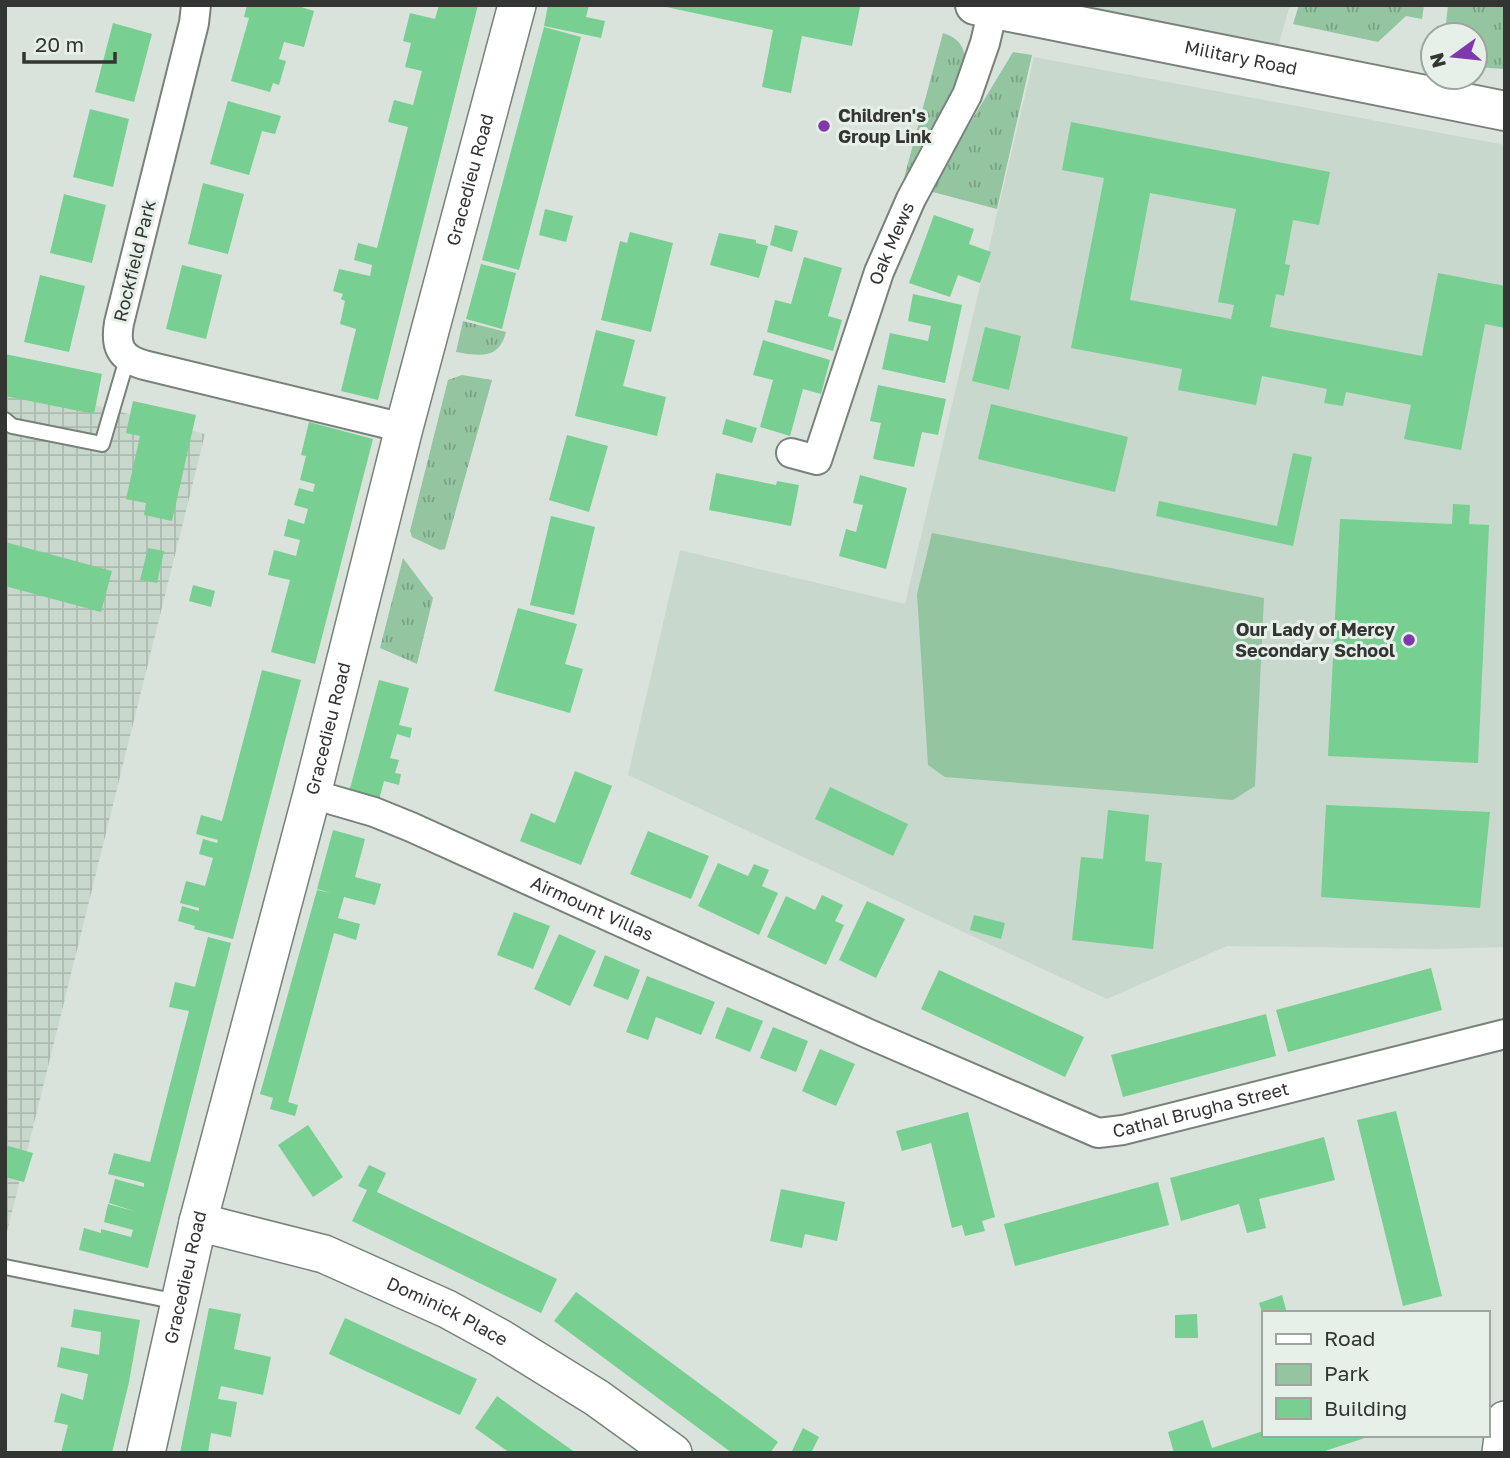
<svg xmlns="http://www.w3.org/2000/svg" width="1510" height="1458" font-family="'Golos Text',sans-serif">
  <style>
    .built { fill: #c8d8cc }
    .industrial { fill: url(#industrial-grid) }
    .grass { fill: url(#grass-tufts) }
    .park { fill: #93c5a0 }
    .building { fill: #78cf92; fill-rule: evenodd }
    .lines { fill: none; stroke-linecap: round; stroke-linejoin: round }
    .service-casing { stroke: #79817b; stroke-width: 18 }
    .minor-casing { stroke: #79817b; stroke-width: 32 }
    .tertiary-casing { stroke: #79817b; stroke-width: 40 }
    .secondary-casing { stroke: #79817b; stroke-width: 42 }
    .service { stroke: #fff; stroke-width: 14 }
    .minor { stroke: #fff; stroke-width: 28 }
    .tertiary { stroke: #fff; stroke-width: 37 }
    .secondary { stroke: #fff; stroke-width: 38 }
    .poi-dot { fill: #7f39ac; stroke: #e6f0e9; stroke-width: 2.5 }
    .labels { text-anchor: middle; stroke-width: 6; stroke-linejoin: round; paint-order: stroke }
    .street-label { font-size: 18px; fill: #323532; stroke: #e6f0e9 }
    .poi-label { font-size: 18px; font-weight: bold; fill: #323532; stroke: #e6f0e9; text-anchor: start }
  </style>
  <defs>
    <pattern id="industrial-grid" width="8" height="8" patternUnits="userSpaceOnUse" patternTransform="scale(1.75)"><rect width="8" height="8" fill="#c8d8cc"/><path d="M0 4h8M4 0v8" fill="none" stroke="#acbab0"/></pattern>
    <pattern id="grass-tufts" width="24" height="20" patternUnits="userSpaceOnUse" patternTransform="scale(1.75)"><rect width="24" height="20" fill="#93c5a0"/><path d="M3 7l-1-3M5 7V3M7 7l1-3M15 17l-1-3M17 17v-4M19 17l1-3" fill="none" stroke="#79a183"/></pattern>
  </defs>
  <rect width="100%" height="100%" fill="#d9e3db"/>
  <path class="built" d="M1070,5H1290L1277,50Z
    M1034,57L1505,145V947L1436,949L1227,946L1107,999L628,775L680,550L905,604Z"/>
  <path class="industrial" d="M5,382L205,434L5,1240Z"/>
  <path class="grass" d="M1299,5H1424L1422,19L1406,16L1378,42L1293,24Z
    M1448,5H1505V69L1475,67V35H1451L1445,32Z
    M943,33C989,47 950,102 936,126C925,143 914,161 904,178Z
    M1013,52L1032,55L997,209L929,191Z
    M463,321L506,332C499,360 479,356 456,352Z
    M462,375L492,380L445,549L440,550L412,537L410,531L448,380Z
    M403,558L433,598L417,664L380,648Z"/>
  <path class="park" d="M932,533L1264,598L1255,786L1233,800L945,777L928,765L917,594Z"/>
  <path class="building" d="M247,5H295L314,11L304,47L284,42L279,59L286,61L279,85L273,83L270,92L231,81L249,18L244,17Z
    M439,5H478L378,400L341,391L356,329L340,324L345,301L341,299L343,294L333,291L339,269L370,276L372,265L354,260L358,243L377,248L408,127L388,122L394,100L413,105L422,71L405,67L411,43L403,41L410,13L435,19Z
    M548,5H589L586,17L605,21L601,38L544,26Z
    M657,5H852L860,7L852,46L802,36L791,93L762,87L773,30Z
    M113,23L152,34L134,102L95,92Z
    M544,27L581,37L519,270L482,260Z
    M228,101L281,116L275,134L262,131L249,175L210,164Z
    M90,109L129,119L113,187L73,177Z
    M1071,122L1330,172L1319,225L1293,220L1285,264L1290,265L1284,296L1276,294L1270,327L1422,356L1438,273L1505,286V328L1485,324L1461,450L1404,439L1411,405L1346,392L1343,406L1324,403L1327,389L1262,376L1256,405L1178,390L1182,369L1071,348L1104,178L1062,170ZM1150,193L1236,209L1218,302L1234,305L1231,319L1130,300Z
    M203,183L244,194L228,254L188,244Z
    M64,194L106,205L92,263L50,253Z
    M545,209L573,216L566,242L539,235Z
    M934,215L974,229L969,244L991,252L980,283L958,275L950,297L909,283Z
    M775,225L798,231L792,252L770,245Z
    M630,232L673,243L651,332L601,320L620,241L627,243Z
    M719,233L756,240V243L768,246L759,278L710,265Z
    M804,257L842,268L828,316L842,320L833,351L767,332L775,300L791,304Z
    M481,264L516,273L502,329L466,319Z
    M182,265L222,275L206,339L166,329Z
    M40,275L85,286L69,352L24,342Z
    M913,294L962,305L945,383L882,369L890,333L928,341L931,326L908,321Z
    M985,327L1021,336L1009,390L972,381Z
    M596,330L635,340L623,386L666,397L657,436L575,416Z
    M763,340L830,360L821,394L803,389L790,436L760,427L773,380L753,375Z
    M5,354L102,374L94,414L5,396Z
    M878,385L946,399L938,435L922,432L914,467L873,459L881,423L870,421Z
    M133,401L196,415L172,521L144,515L146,503L126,499L140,436L126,433Z
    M991,404L1128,437L1115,492L978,459Z
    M726,419L757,428L752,443L722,434Z
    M309,422L373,439L315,664L271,652L290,580L268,575L274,550L296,556L300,540L284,536L288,519L304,524L308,509L294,505L299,488L313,492L315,484L300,480L306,456L301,455Z
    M567,435L608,446L589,512L549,500Z
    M1293,453L1312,457L1293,546L1156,516L1159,501L1277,526Z
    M716,473L776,485L777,481L799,485L791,526L709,510Z
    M860,475L907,488L886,569L839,556L846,529L856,532L863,505L853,503Z
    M1453,504L1470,505L1469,524L1489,525L1478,763L1328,756L1340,519L1452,524Z
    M551,516L595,527L574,615L530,605Z
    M5,542L112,571L101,612L5,586Z
    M148,548L164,551L157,583L140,580Z
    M193,585L215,591L211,607L189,601Z
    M518,608L577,624L565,664L583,669L570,713L494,691Z
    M262,670L301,680L233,939L194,929L195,926L178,921L182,906L199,911V908L180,903L186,881L205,886L213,858L199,854L203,839L217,843L218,840L196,834L201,815L222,821Z
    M379,680L409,688L399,725L412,728L410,738L397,734L390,758L399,760L395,773L401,774L399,785L384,781L378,804L348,796Z
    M575,771L612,786L581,865L520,841L531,813L555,823Z
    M830,787L908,824L893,856L815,819Z
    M1326,805L1490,812L1480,908L1321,897Z
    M1108,810L1149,815L1145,861L1162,863L1153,949L1072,940L1081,857L1103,859Z
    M333,830L365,839L355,877L381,884L375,905L344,897L338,918L360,924L356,940L334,933L288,1102L298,1105L295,1116L270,1109L273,1098L260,1094L317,890L331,893L317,889Z
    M648,831L709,856L691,899L630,874Z
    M718,863L748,876L754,864L769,870L762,886L778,893L759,935L698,906Z
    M822,895L843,905L835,921L844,925L826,965L767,937L786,896L815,910Z
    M867,901L905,919L876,978L839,960Z
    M514,912L550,926L533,969L497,955Z
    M974,915L1005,923L1001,939L970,930Z
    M559,934L596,951L570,1006L534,989Z
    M208,937L231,943L148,1268L79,1250L84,1228L101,1233V1229L131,1237L133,1230L104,1222L108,1204L137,1212L109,1203L115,1179L144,1187V1183L108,1174L114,1153L150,1162L189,1011L169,1007L175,982L195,987Z
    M605,955L640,970L628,1000L593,986Z
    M1431,968L1442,1010L1288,1052L1276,1010Z
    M939,970L1084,1037L1065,1077L921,1009Z
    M647,976L715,1002L701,1035L656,1017L648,1040L626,1032Z
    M727,1007L763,1021L750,1052L715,1038Z
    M1266,1014L1276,1056L1123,1097L1111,1055Z
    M773,1027L808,1041L796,1072L760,1058Z
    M820,1049L855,1064L836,1106L802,1091Z
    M1396,1111L1442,1296L1403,1306L1357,1120Z
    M968,1112L995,1217L982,1221L985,1231L965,1236L962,1225L952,1228L931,1143L902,1151L896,1131Z
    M308,1125L343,1177L313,1197L278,1145Z
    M1324,1137L1335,1180L1259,1199L1266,1228L1247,1233L1239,1204L1181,1221L1170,1178Z
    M5,1145L33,1153L24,1182L5,1177Z
    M369,1165L386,1173L377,1192L557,1279L541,1313L352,1221L367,1190L358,1186Z
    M1158,1182L1169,1225L1015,1266L1004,1224Z
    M781,1189L845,1202L837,1241L805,1234L802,1248L770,1241Z
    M576,1292L778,1442L770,1453H732L554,1321Z
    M1282,1295L1287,1313H1262L1259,1303Z
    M209,1308L241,1314L234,1349L271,1357L263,1395L221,1386L218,1399L237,1402L231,1437L211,1433L208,1453H180Z
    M74,1309L140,1320L129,1382L112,1453H61L68,1425L54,1422L61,1393L83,1400L88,1374L57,1367L61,1347L99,1355L101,1332L71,1327Z
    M1197,1314L1198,1338H1175V1315Z
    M345,1318L477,1379L460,1415L329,1354Z
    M497,1396L531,1421L576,1453H510L475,1428Z
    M1203,1420L1212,1448L1263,1431V1435L1371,1436L1319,1453H1174L1168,1432Z
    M803,1428L819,1437L811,1453H791Z"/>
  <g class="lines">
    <defs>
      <path id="service" d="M5,420L12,426L102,444L127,359
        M5,1267L178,1302"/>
      <g id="minor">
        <path d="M196,5L194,23L119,323C115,346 120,358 144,365L404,428"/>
        <path id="s1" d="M791,453L817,460L879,272L911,199L967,95L985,43L993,9"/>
        <path id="s2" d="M312,794L374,812L411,827L869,1034L1098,1133L1123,1130L1505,1034"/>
      </g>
      <g id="tertiary">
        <path id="s3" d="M198,1222L324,1254L447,1309L500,1338L597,1398L673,1453"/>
        <path id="s4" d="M146,1453L198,1222L312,794L404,428L517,5"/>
        <path d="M1501,1453L1505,1420"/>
      </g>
      <g id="secondary">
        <path id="s5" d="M975,5L1505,111"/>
      </g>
    </defs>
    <use href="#service" class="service-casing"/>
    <use href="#minor" class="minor-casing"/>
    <use href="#tertiary" class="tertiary-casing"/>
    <use href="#secondary" class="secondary-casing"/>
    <use href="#service" class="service"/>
    <use href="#minor" class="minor"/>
    <use href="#tertiary" class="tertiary"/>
    <use href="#secondary" class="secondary"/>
  </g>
  <g class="poi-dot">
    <circle cx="824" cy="126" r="7"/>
    <circle cx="1409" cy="640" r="7"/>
  </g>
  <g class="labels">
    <g class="street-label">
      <text dy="6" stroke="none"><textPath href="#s5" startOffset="271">Military Road</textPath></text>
      <text dy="6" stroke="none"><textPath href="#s4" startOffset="1314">Gracedieu Road</textPath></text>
      <text dy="6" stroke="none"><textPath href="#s1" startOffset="256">Oak Mews</textPath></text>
      <text transform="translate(135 261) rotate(-76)" y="6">Rockfield Park</text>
      <text dy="6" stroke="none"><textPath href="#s4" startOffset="747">Gracedieu Road</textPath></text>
      <text dy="6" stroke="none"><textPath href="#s2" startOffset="303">Airmount Villas</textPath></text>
      <text dy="6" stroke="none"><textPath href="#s2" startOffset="962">Cathal Brugha Street</textPath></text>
      <text dy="6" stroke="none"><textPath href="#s4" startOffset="180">Gracedieu Road</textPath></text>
      <text dy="6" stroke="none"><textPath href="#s3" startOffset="266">Dominick Place</textPath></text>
    </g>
    <g class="poi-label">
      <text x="838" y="122">Children's<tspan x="838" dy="21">Group Link</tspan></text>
      <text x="1395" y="636" text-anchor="end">Our Lady of Mercy<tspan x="1395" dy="21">Secondary School</tspan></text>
    </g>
  </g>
  <rect width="1510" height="1458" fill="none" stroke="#323532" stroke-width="14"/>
  <rect x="1262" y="1311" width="228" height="126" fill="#e6f0e9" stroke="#9ea5a0" stroke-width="2"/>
  <rect x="1276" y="1334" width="35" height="10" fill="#ffffff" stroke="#9ea5a0" stroke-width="2"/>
  <text x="1324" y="1346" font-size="21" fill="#323532">Road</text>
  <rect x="1276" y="1364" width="35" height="21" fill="#93c5a0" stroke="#9ea5a0" stroke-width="2"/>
  <text x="1324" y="1381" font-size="21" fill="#323532">Park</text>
  <rect x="1276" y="1398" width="35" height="21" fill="#78cf92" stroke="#9ea5a0" stroke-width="2"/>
  <text x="1324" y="1416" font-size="21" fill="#323532">Building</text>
  <g transform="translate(1454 56) rotate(255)"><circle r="33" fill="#e6f0e9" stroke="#9ea5a0" stroke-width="2"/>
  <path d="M0-5L12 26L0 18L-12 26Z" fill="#7f39ac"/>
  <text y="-10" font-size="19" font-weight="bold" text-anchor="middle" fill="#323532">N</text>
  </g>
  <path d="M24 52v10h91v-10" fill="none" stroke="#323532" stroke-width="3.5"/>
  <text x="35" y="52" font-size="21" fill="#323532" stroke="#e6f0e9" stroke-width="5" paint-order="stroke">20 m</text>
</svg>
